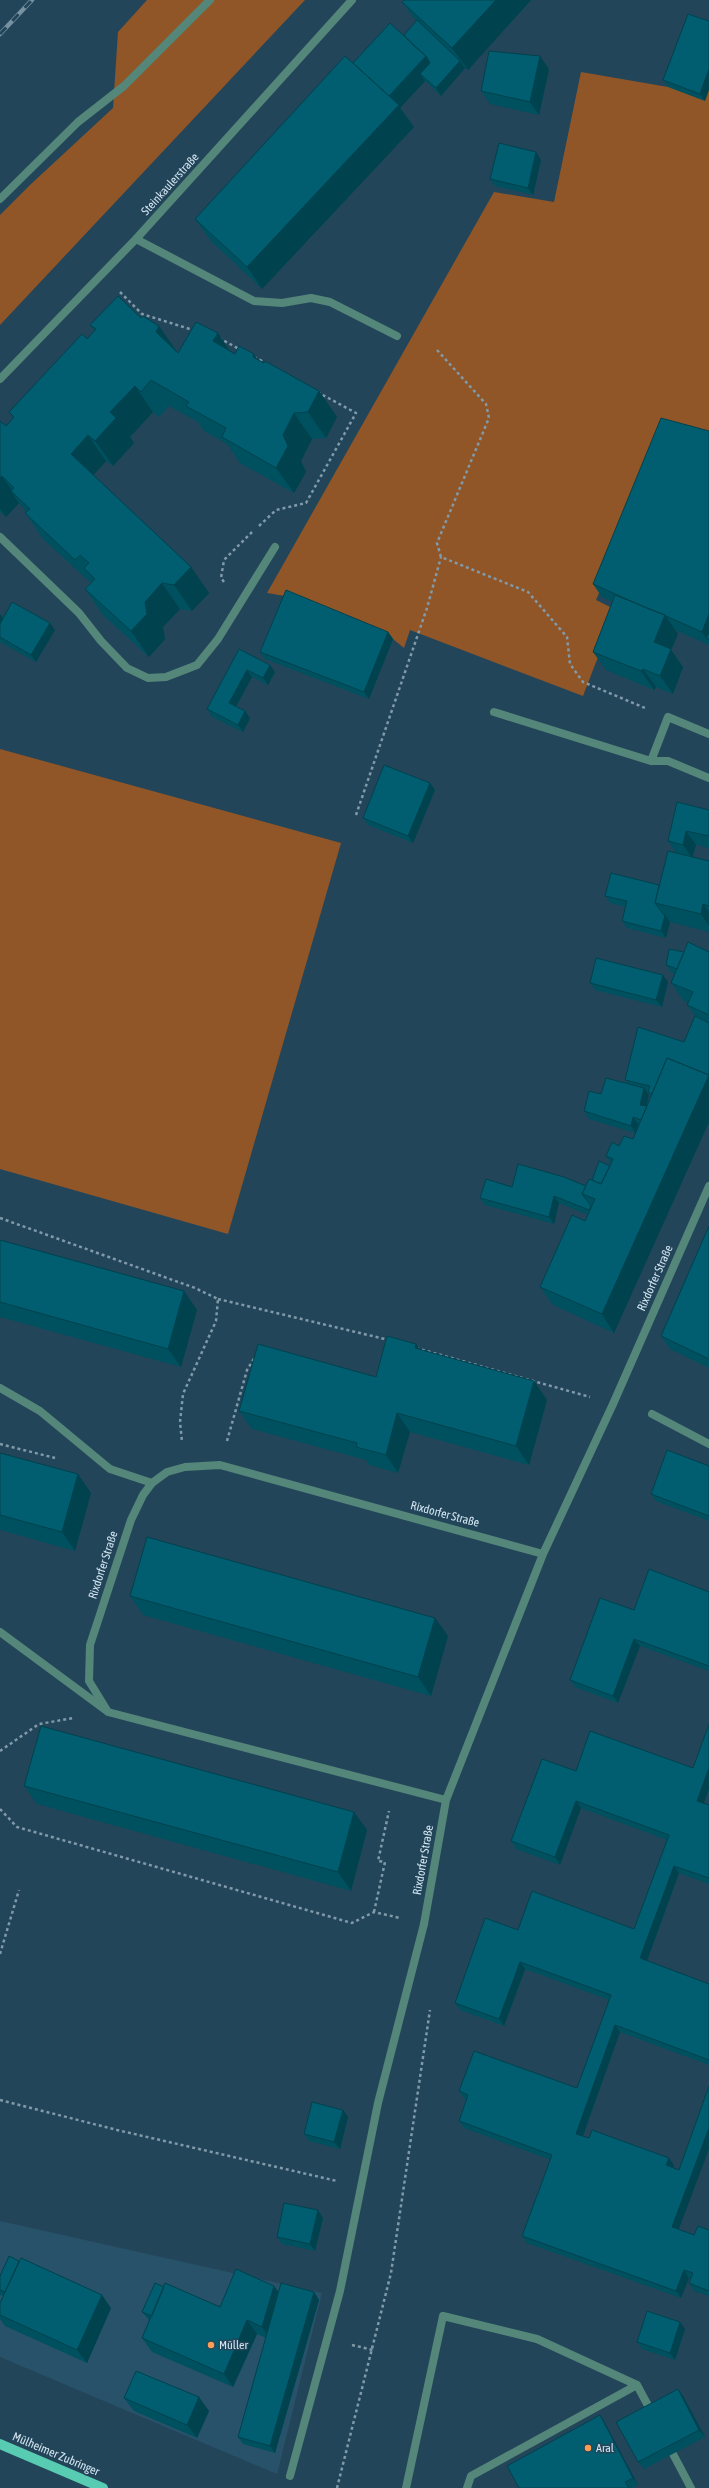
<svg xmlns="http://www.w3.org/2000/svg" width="709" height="2488" font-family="'Asap Condensed',sans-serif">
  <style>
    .built { fill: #28526a }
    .green { fill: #915627 }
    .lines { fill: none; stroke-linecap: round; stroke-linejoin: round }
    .path { stroke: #809aaa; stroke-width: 2.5; stroke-dasharray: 3 3; stroke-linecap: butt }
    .lane { stroke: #54877a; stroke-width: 8 }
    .street { stroke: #54877a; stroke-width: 8 }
    .primary { stroke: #57ccb2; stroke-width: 10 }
    .rail-casing { stroke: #7691a1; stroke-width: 4.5 }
    .rail { stroke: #234559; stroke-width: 3; stroke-dasharray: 9; stroke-linecap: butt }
    .wall { fill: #005160; fill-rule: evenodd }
    .shaded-wall { fill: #00424e }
    .building { fill: #005e70; stroke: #00424e }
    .poi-dot { fill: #fc9d54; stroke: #234559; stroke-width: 1.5 }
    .labels { text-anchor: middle; stroke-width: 3; stroke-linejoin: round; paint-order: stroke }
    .street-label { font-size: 12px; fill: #d2e5f1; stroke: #234559 }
    .poi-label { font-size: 12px; fill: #d2e5f1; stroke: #234559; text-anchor: start }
  </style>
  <rect width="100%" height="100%" fill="#234559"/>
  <path class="built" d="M0,2221L322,2293L277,2474L0,2357Z"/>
  <path class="green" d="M147,0H305L0,325V215L30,185L113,108L118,32Z
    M581,72L668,87L709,90V442L667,433L596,600L616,610L583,696L410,630L404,648L393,639L291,597L267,593L494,192L554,202Z
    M0,749L341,843L228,1234L0,1169Z"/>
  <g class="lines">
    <path class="path" d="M120,292L142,314L193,330
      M219,338L241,350
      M437,350L486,404L489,418L437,543L441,557L528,592L567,637L570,664L583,682L645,708
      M254,357L266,363
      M259,526L276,510L306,503L356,413L319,393
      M224,582L221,578L224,560L252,532
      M356,815L427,608L441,557
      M0,1218L195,1288L218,1299L216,1321L183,1394L180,1422L182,1442
      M218,1299L389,1340
      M416,1348L590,1397
      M227,1441L247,1370L255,1357
      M0,1444L55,1458
      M0,1751L39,1724L74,1718
      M0,1809L17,1827L352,1923L374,1912L400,1918
      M374,1912L385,1862L378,1861L389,1811
      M0,1954L19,1890
      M0,2100L117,2130L337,2181
      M352,2345L373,2350
      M337,2488L391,2273L430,2010"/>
    <path class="lane" d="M0,199L78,122L124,86L210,0
      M136,239L254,301L282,303L311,298L330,302L397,336
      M0,537L79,613L101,641L127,668L148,678L166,677L197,665L218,639L275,547
      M494,712L651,761H668L709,778
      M651,761L668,717L709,734
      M0,1388L40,1411L110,1469L152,1483
      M652,1414L709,1444
      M0,1632L107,1711
      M673,2454L691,2488
      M290,2476L340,2291L378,2103L424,1924
      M406,2488L443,2316L537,2339L637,2385
      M467,2488L471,2476L637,2385L652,2413"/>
    <path class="street" d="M0,379L136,239L352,0
      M446,1800L108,1712L89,1681L90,1645L131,1520L143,1495L152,1483L167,1472L185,1467L220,1465L543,1554
      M424,1924L446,1800L543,1554L613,1404L709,1186"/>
    <path class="primary" d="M0,2444L103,2488"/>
    <defs>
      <path id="rail" d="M0,34L32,0"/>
    </defs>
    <use href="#rail" class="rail-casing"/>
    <use href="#rail" class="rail"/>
  </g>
  <path class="wall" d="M531,0L468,70L465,68L441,96L425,81L400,108L414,127L262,289L210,240L195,219L353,63L406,38L404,35L416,21L402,2Z
    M688,14L705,101L668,87L663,80Z
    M549,69L539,115L490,104L481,91Z
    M541,160L533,195L495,186L490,179Z
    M141,318L159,326L178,353L218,333L229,350L235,354L258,360L319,391L337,417L326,438L312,439L301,461L306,472L294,493L240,463L227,444L204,431L198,422L169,406L159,417L153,412L130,437L134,443L113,466L106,461L93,475L191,567L209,593L192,611L180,609L163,627L165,639L149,657L103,615L85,589L91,583L43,539L25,513L26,512L19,503L6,517L0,512V421L6,426L13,418L9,412L87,339L95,331L90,325Z
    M709,431V645L675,630L678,634L671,650L683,667L673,694L656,687L654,690L606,670L593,652L612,602L602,597L593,584Z
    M0,614L3,618L55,630L36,662L0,642Z
    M388,632L393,639L369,699L265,659L260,652Z
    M239,649L275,672L268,685L252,677L236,707L245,711L250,718L243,732L212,717L207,709Z
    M430,783L435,790L413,843L368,825L363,818Z
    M709,810V848L696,845L693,857L709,861V934V932L670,922L666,938L627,928L622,921L626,907L610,903L605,896L659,885L676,853L668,841Z
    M684,952H709V1122L614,1333L553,1305L540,1287L585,1221L588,1215L559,1203L554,1224L485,1205L480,1198L512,1187L586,1186L610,1166L611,1164L606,1156L619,1146L633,1139L635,1133L589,1119L584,1111L601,1094L627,1083L625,1080L684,1042L695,1016L687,1005L688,1003L684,1001L671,983L675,974L671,972L666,965ZM646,1091H648L651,1096L647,1106H646L649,1095Z
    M668,982L662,1007L595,990L590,983Z
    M709,1226V1368L670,1349L661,1336Z
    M0,1240L184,1291L197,1310L181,1367L0,1317Z
    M416,1344L419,1349L547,1400L529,1465L410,1432L398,1473L369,1465L366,1460L252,1429L239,1411L376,1377Z
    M0,1453L91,1493L75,1551L0,1530Z
    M709,1466V1521L656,1501L651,1494Z
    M709,1592V1671L640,1646L618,1703L575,1687L570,1680L634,1610Z
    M130,1596L435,1618L448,1636L431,1696L143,1615Z
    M709,1724V1789L704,1803L709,1805V1884L679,1873L647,1961L709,1984V2065L620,2032L583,2136L674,2165L673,2167L679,2230L694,2235L709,2230V2296L694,2291L689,2283L691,2278H689L681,2298L527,2243L522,2236L551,2160L464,2128L459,2121L467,2100L464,2099L459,2091L577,2088L609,2000L525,1969L504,2026L460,2010L455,2003L518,1930L634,1929L667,1840L581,1808L560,1865L516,1849L511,1841L576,1771L693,1768Z
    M24,1786L354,1812L367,1830L351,1891L37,1804Z
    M343,2110L348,2117L340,2149L309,2141L304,2134Z
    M323,2218L315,2251L282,2244L277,2237Z
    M0,2276L111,2308L87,2363L5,2326L0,2319V2303L3,2296L0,2295Z
    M274,2286L278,2292H314L319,2300L275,2453L243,2444L238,2437L266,2338L257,2334L233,2387L152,2352L142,2338L150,2320L148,2319L142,2312L164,2287L220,2307Z
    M680,2322L685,2329L675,2360L642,2349L637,2342Z
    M678,2389L683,2396L705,2437L644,2469L638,2462Z
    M124,2398L209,2411L197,2438L134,2411Z
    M600,2415L605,2423L638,2485L632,2488H519Z"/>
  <path class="shaded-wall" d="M496,0H531L468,70L452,48Z
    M426,56L435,70L420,74L425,81L400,108L414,127L262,289L247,267L388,98Z
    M540,56L549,69L539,115L530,102Z
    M460,61L465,68L441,96L436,88Z
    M709,69V90L705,101L700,94Z
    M536,152L541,160L533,195L528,188Z
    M159,326L177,352L156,332Z
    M218,333L235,359L213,341Z
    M254,354L272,380L253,357Z
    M135,386L153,412L130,437L134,443L113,466L95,441L110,412Z
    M319,391L337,417L326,438L308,412Z
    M294,413L312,439L301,461L306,472L294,493L276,468L283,435Z
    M88,435L106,461L89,480L71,454Z
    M2,476L15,495L11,491L19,503L6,517L0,509V478Z
    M191,567L209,593L192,611L174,585Z
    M162,583L180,609L163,627L165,639L149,657L131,631L145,602Z
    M0,614L8,626L0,637Z
    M709,614V640L706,638L702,632Z
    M665,615L678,634L671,650L683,667L673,694L660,676L654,642Z
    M50,623L55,630L36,662L31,655Z
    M388,632L393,639L369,699L364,692Z
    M270,665L275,672L268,685L263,678Z
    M643,669L656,687L654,690L641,671Z
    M247,670L252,677L234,710L229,703Z
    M245,711L250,718L243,732L238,725Z
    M430,783L435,790L413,843L408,836Z
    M686,831L696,845L692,858L683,845Z
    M703,904L709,912V926L701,914Z
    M665,915L670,922L666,938L661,931Z
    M663,975L668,982L662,1007L656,1000Z
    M709,1075V1122L614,1333L602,1314Z
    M644,1088L649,1095L645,1112L640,1105Z
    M633,1117L638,1124L636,1134L631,1126Z
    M554,1196L559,1203L554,1224L549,1217Z
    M184,1291L197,1310L181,1367L168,1349Z
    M416,1344L429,1363L415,1348Z
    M534,1381L547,1400L529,1465L516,1446Z
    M397,1413L410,1432L398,1473L386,1455Z
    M78,1474L91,1493L75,1551L62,1532Z
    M435,1618L448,1636L431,1696L418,1677Z
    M634,1639L640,1646L618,1703L613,1696Z
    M709,1768V1789L702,1808L697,1801Z
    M576,1801L581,1808L560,1865L555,1857Z
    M354,1812L367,1830L351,1891L338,1872Z
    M674,1866L679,1873L645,1966L640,1958Z
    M520,1962L525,1969L504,2026L499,2019Z
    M615,2025L620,2032L581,2141L576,2134Z
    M343,2110L348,2117L340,2149L334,2142Z
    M709,2128V2149L677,2234L672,2227Z
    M669,2158L674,2165L671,2172L666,2165Z
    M318,2210L323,2218L315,2251L310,2244Z
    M684,2270L689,2278L681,2298L676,2291Z
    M274,2286L284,2299L272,2341L262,2327Z
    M314,2292L319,2300L275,2453L270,2446Z
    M102,2295L111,2308L87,2363L77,2350Z
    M247,2320L257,2334L233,2387L224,2374Z
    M680,2322L685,2329L675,2360L670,2353Z
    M678,2389L683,2396L705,2437L699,2430Z
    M199,2397L209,2411L197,2438L187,2425Z
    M600,2415L605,2423L638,2485L633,2478Z"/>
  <path class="building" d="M404,0H496L452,48L402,2Z
    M688,14L709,21V69L700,94L663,80Z
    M417,20L460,61L436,88L420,74L430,63L426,56L413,45L404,35Z
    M390,23L426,56L389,96L353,63Z
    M489,51L540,56L530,102L481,91Z
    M345,56L399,105L247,267L195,219Z
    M499,143L536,152L528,188L490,179Z
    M118,296L141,318L143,316L159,326L156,332L178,353L196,322L218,333L213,341L235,354L239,346L254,354L253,357L264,363L265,361L319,391L308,412L294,413L283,435L288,446L276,468L222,437L226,428L186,406L189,402L151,380L141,392L135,386L110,412L116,418L95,441L88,435L71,454L191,567L174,585L162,583L145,602L147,614L131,631L85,589L95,579L84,568L89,563L80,555L75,560L25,513L30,509L11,491L14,488L2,476L0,478V421L6,426L14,417L9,412L82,334L87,339L96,329L90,325Z
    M661,418L709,431V614L702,632L666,616L665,615L651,610L593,584Z
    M286,590L388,632L364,692L260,652Z
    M615,595L665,615L654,642L671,649L660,676L643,669L641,671L593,652Z
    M12,602L50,623L31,655L0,637V624Z
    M709,632V640L706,638Z
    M239,649L270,665L263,678L247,670L229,703L245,711L238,725L207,709Z
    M384,765L430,783L408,836L363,818Z
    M677,802L709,810V836L686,831L683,845L668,841Z
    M668,851L709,861V906L703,904L701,914L655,903Z
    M611,873L659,885L655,903L663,914L665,915L661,931L622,921L627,901L605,896Z
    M688,942L709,952V1015L687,1005L693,992L671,983Z
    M669,949L684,952L677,969L666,965Z
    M596,958L663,975L656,1000L590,983Z
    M695,1016L709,1023V1075L667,1058L652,1094L648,1092L650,1086L625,1080L638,1027L684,1042Z
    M667,1058L709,1075L602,1314L540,1287L572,1215L585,1221L595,1199L582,1194L589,1179L601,1184L613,1159L606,1156L612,1142L619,1146L624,1136L633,1139Z
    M606,1078L644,1088L640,1105L647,1106L641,1120L633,1117L631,1126L584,1111L589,1091L601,1094Z
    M599,1161L610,1166L601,1184L592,1180Z
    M518,1164L564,1177L586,1186L582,1194L591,1206L589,1210L554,1196L549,1217L480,1198L486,1179L512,1187Z
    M709,1226V1359L661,1336Z
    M0,1240L184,1291L168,1349L0,1302Z
    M387,1336L416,1344L415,1348L534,1381L516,1446L397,1413L386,1455L356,1447L357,1443L239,1411L258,1344L376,1377Z
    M667,1450L709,1466V1516L651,1494Z
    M0,1453L78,1474L62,1532L0,1515Z
    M147,1537L435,1618L418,1677L130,1596Z
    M649,1569L709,1592V1666L634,1639L613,1696L570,1680L600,1598L634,1610Z
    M709,1724V1768L697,1801L709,1805V1878L674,1866L640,1958L709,1984V2060L615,2025L576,2134L589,2138L592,2130L669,2158L666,2165L679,2170L709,2086V2128L672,2227L694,2235L698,2226L709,2230V2291L689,2283L693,2273L684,2270L676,2291L522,2236L552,2155L459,2121L468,2095L459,2091L474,2051L577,2088L611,1995L520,1962L499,2019L455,2003L485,1918L518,1930L532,1891L634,1929L669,1835L576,1801L555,1857L511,1841L542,1759L576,1771L590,1731L693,1768Z
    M41,1726L354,1812L338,1872L24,1786Z
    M312,2102L343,2110L334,2142L304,2134Z
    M284,2203L318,2210L310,2244L277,2237Z
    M9,2256L19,2261L5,2292L0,2290V2276Z
    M21,2258L102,2295L77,2350L0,2315V2303Z
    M236,2269L274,2286L262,2327L247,2320L224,2374L142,2338L165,2283L220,2307Z
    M155,2283L164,2287L152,2316L142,2312Z
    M281,2283L314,2292L270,2446L238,2437Z
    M647,2311L680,2322L670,2353L637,2342Z
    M136,2371L199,2397L187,2425L124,2398Z
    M678,2389L699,2430L638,2462L616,2422Z
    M600,2415L633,2478L625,2482L629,2488H519L507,2466Z"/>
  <g class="poi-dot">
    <circle cx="211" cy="2345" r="4"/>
    <circle cx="588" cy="2448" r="4"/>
  </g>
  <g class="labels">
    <g class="street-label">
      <text transform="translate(170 184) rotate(-48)" y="4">Steinkaulerstraße</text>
      <text transform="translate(655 1278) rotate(-66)" y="4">Rixdorfer Straße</text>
      <text transform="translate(445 1514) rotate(15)" y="4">Rixdorfer Straße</text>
      <text transform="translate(103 1565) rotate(-72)" y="4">Rixdorfer Straße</text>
      <text transform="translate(423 1860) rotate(-80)" y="4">Rixdorfer Straße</text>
      <text transform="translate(56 2454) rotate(23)" y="4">Mülheimer Zubringer</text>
    </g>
    <g class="poi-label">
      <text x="219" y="2349">Müller</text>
      <text x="596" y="2452">Aral</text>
    </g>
  </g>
</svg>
